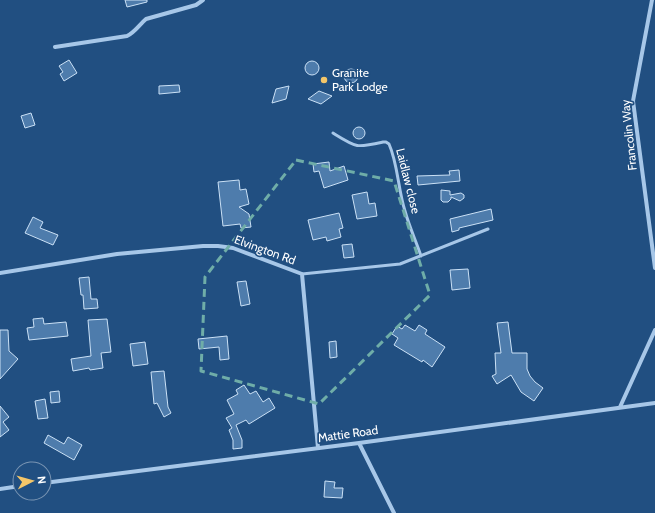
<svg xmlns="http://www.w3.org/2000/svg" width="655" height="513" font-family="Cabin,sans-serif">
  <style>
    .building { fill: #4e7cac; stroke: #cbe1f6 }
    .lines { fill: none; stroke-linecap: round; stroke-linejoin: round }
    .service { stroke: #a7c7e8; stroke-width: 3 }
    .minor { stroke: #a7c7e8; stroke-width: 4 }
    .marked { fill: none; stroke: #6fada8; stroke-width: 3; stroke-dasharray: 8 5; stroke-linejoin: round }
    .poi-dot { fill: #f4c669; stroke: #214f81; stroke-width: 1.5 }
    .labels { text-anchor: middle; stroke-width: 3.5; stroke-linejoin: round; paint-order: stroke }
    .poi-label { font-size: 12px; fill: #fff; stroke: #214f81; text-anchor: start }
    .street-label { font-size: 12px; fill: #fff; stroke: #214f81 }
  </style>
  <rect width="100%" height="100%" fill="#214f81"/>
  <path class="building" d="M125,0H147V2L127,7Z
    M69,60L77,73L64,81L60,74L63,72L59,66Z
    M305 68a7 7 0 1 1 14 0a7 7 0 1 1-14 0Z
    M344 76a7 7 0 1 1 14 0a7 7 0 1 1-14 0Z
    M179,85L180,92L159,94V86Z
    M289,86L286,99L272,103L276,89Z
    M319,91L332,96L321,104L308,99Z
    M31,113L35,125L25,128L21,116Z
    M353 133a6 6 0 1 1 12 0a6 6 0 1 1-12 0Z
    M329,162L330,171L344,166L348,180L324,188L319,171L314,172L313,164Z
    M459,170L460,181L418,185L417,176L450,175L449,171Z
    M239,180L240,190L246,189L249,204L239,207L249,214L251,227L241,228L240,224L223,226L218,182Z
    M441,190L450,191V195L461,193L464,195V198L460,201L451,197V199L448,202H443L441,200Z
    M367,192L369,204L375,203L377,216L357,219L352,195Z
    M491,209L493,220L459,228V230L452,232L450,219Z
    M339,213L343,228L339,229L341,237L327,241L326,237L313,240L308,220Z
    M33,217L43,222L40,228L58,235L53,245L25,233Z
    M352,244L354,257L344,258L342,245Z
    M468,269L470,288L452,290L450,270Z
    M89,277L91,299H97L98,308L84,309L83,295H81L79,278Z
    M246,281L250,304L241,306L237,282Z
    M43,318L44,324L66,322L68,336L29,340L27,328L34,327L33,319Z
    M107,319L111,352L101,353L103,368L90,370L89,368L73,371L71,359L91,356L88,320Z
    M508,322L512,353H527V369L530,376L535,382L543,388L534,401L521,392L511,375L497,384L492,376L496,374L495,353H501L497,323Z
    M405,325L415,331L419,325L427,330L425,334L445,347L432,367L423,360L422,362L394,345L398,338L392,334L397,326L402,329Z
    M0,330H8L9,351L18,359L0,379Z
    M227,336L229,359L220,360L219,347L199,349L198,339Z
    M336,341L337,357L330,358L329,342Z
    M145,342L148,364L133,366L130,344Z
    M164,371L168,407L171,413L164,417L157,403L154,404L151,372Z
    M244,385L250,394L256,391L263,402L269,398L275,408L249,424L246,420L236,425L242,440V448L233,449V440L229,430L232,428L226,418L234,414L227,400L238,394L236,390Z
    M59,391L60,402L51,403L50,392Z
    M45,399L48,418L38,419L35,401Z
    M0,406L9,417L3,422L9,430L0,437Z
    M48,435L64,444L68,437L82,445L74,460L44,443Z
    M325,481L335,482L334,488H343L342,498L324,497Z"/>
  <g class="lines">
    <path class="service" d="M333,133C357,148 356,148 383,142H386L389,144C398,164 398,190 405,211C409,226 416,241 421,256
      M302,274L400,264L488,229"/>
    <path class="minor" d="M652,0L633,101L655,268
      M55,47L127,36C135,32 139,25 146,19L196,5L203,0
      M0,273L117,254L203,246H218L233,248L302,274L318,448
      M620,407L655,330
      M359,443L394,513
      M44,483L359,443L655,403
      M0,489L20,486"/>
  </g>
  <path class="marked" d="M296,160L394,181L430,295L319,404L201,371L205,277Z"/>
  <circle class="poi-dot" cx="324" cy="80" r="4"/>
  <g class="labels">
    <g class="poi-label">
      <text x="332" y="77">Granite<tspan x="332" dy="14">Park Lodge</tspan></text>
    </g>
    <g class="street-label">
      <text transform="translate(629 135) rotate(-96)" y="4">Francolin Way</text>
      <text transform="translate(408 181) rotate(76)" y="4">Laidlaw close</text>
      <text transform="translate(265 250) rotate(20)" y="4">Elvington Rd</text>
      <text transform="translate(348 434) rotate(-8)" y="4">Mattie Road</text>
    </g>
  </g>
  <g transform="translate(32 481) rotate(84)"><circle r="19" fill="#214f81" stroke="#7a95b3"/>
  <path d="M0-3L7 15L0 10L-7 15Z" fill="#f4c669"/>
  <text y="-6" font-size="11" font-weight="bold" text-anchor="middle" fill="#ffffff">N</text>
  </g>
</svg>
